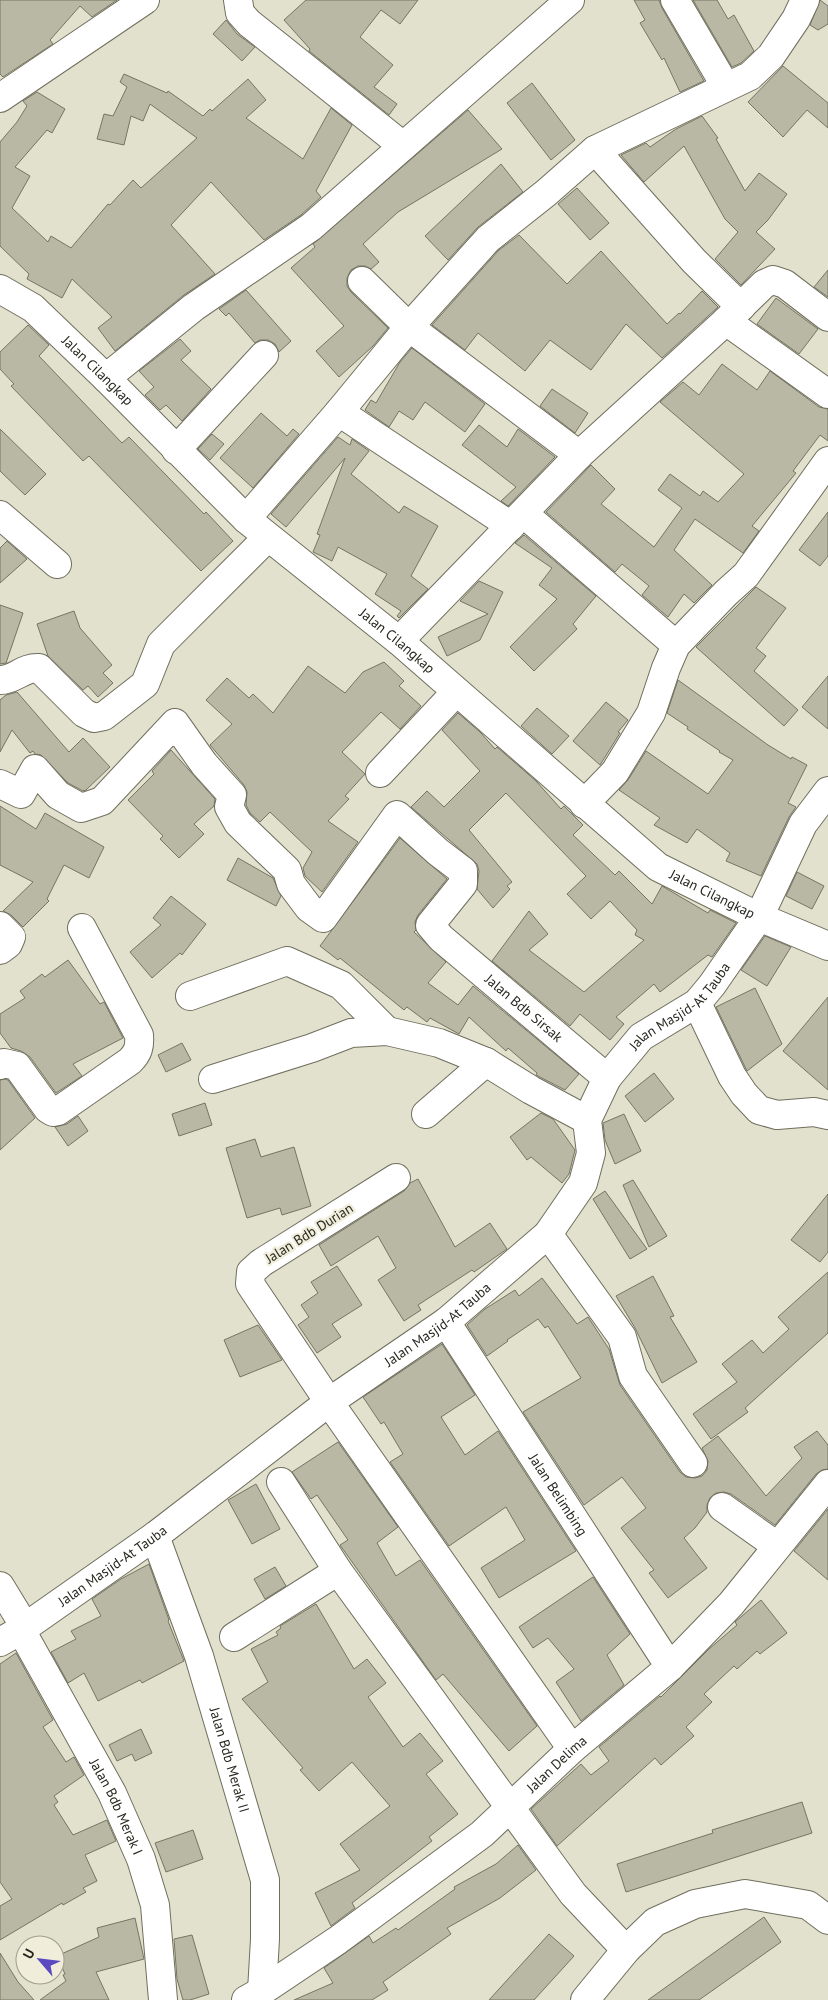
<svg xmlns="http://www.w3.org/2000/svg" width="828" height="2000" font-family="'PT Sans',sans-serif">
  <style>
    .building { fill: #b9b8a5; stroke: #767563 }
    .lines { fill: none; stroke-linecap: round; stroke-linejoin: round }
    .minor-casing { stroke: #706e5d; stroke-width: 30 }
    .tertiary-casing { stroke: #706e5d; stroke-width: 30 }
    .minor { stroke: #fff; stroke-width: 28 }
    .tertiary { stroke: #fff; stroke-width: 28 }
    .labels { text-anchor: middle; stroke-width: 4.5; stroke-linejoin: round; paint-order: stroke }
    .street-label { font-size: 14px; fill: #27271f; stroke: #f0eeda }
  </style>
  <rect width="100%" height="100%" fill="#e2e1cd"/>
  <path class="building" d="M0,0H117L92,17L80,6L50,40L53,44L3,77L0,74Z
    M306,0H418L400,24L381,10L360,37L393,65L374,87L397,104L389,115L309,51L310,49L284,20Z
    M634,0H659L662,8L704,81L680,92L664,58L662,60L640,23L645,20Z
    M693,0H717L728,19L734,15L754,51L741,63L732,67Z
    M820,0L828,6V24L818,30L810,25Z
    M226,20L237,34L255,47L242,61L213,34Z
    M783,66L828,103V128L807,110L783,137L748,102Z
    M124,74L167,93L168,91L203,116L210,109L212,111L248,79L266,100L246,118L303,159L331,108L352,125L316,191L321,197L301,215L264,240L211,182L171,225L215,274L184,295L115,351L98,328L112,317L72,279L62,298L27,279L29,274L0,246V142L17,122L27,106L23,101L37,92L65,109L52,133L47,130L15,167L30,176L12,208L48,242L51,236L71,248L108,204L110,205L133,180L141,188L197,138L150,104L143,121L131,116L124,145L97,139L104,114L113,116L127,87L120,82Z
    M532,83L575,140L551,160L507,103Z
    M468,110L502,149L398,212L363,244L379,262L371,269L365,266H358L351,270L347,278V286L351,292L388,328L373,346L339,377L316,351L344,326L291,268L315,247L313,244Z
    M702,116L718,138L716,139L745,191L759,173L787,194L768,220L756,232L775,249L741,285L715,259L738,232L725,219L684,146L644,182L621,155L646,143L650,147L676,129Z
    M501,164L523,192L478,227L448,260L425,236Z
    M577,188L609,223L590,240L558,204Z
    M519,235L567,284L601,251L667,324L679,313L680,314L702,291L718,307L662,358L626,324L591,370L550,340L525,371L478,333L465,350L432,325L499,250Z
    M828,270V297L814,287Z
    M246,290L291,341L279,352L275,344L268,340H260L255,343L229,313L226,316L219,309Z
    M776,298L818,329L799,354L757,324Z
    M28,325L49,345L39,356L122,443L129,437L204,514L206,512L233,541L201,571L89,456L83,461L11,386L14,384L0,369V352Z
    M180,339L191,351L181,360L211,389L182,421L166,405L160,410L145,395L154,387L139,371Z
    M412,348L485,404L465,432L425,402L413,420L399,411L389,427L365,410L371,400L376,403L400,362Z
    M722,364L757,390L770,371L819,407L828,409V441L820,435L793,471L796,473L752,526L759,531L743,553L695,519L674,550L712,585L694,603L684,594L668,617L642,595L649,586L622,564L615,572L546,512L591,465L615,489L601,504L654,547L682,508L658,490L670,474L700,496L703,491L718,502L744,474L660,402L683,382L699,395Z
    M552,389L588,413L575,433L540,406Z
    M261,413L287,436L293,429L299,434L253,488L220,458Z
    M479,425L507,447L518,429L555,457L508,506L501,501L516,487L462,445Z
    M0,429L46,474L25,495L0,471Z
    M212,434L224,444L210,460L198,449Z
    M338,437L350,445L352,439L369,451L351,474L399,513L404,506L438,526L411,576L428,589L399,618L397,616L401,611L375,594L387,574L338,547L332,561L313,552L320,535L317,534L345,458L286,527L271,514Z
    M828,512V556L820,566L799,550Z
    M524,535L596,596L573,624L577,629L534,671L510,647L557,599L539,585L552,568L515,543Z
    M7,541L27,559L0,583V548Z
    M479,581L503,592L480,640L447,656L438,637L488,614L460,601Z
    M756,587L786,608L756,648L766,656L754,671L798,710L784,726L696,647Z
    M0,605L23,613L6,663L0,664Z
    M74,611L80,628L112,665L103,673L113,683L98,697L88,686L83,690L48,656L37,624Z
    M384,662L404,681L399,686L421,706L400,729L381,712L342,752L365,774L345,796L349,799L328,821L358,842L322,892L305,876L303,868L312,852L270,812L260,822L250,813L246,805L247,792L244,785L210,745L232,724L206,700L227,678L249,698L253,694L273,713L308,666L345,693L363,672Z
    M828,676V729L802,707Z
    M678,680L768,745L791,759L792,757L807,765L788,803L796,807L789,817L761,876L726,861L730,853L697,829L687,843L654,825L660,818L619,790L628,780L646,751L708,794L733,760L719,752L720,751L687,729L688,727L667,713Z
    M17,692L69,752L83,738L110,767L86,790L83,791L68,783L41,755L35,754L33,751L30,753L12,730L0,752V700L6,695Z
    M606,702L628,720L618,732L620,733L600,765L573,741Z
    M537,708L569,736L552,754L521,726Z
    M458,713L480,732L495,749L497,747L536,781L561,809L564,806L583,825L573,835L615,875L619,871L652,904L662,886L708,913L710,910L736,923L712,957L708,955L660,992L654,984L616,1017L624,1024L610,1040L580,1014L570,1026L492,961L529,911L548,934L529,950L584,992L644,940L635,935L637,930L610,901L591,919L567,894L586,876L506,793L469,830L512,882L507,886L510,889L493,908L477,889L479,871L477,864L411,807L427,791L444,807L480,771L442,730Z
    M171,750L215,799L214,806L194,824L204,834L179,858L160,839L163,836L128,800L154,774L152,771Z
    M0,806L36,829L45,813L104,847L89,878L64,865L47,899L49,901L23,927L11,915L3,911L33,882L0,865Z
    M400,838L447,879L418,915L415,922L416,930L414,932L446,962L428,983L458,1005L473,986L579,1074L565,1090L536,1075L537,1073L508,1048L506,1051L469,1017L459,1034L430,1018L427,1022L407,1007L404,1010L340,958L338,960L320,946Z
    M238,858L273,878L281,896L276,906L227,880Z
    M797,872L824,886L812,909L786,896Z
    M171,896L206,924L182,955L180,953L152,978L130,952L161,925L153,918Z
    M765,936L791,947L767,986L741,970Z
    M68,960L100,1004L104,1002L123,1038L73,1064L82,1076L56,1093L30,1057L21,1051L11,1048L0,1033V1014L25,998L20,991L42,974L45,977Z
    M755,988L782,1044L747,1071L716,1007Z
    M828,997V1090L783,1051Z
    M182,1043L191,1060L166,1072L158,1055Z
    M654,1073L674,1099L645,1122L625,1096Z
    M5,1079L8,1080L35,1118L0,1150V1080Z
    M205,1103L212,1125L179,1136L172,1114Z
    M541,1113L553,1119L575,1150L569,1174L562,1183L531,1157L527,1160L510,1137Z
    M624,1114L641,1151L615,1164L605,1140L603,1123Z
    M78,1116L88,1131L68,1146L55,1127L67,1124Z
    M255,1139L261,1157L294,1147L311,1206L282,1215L280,1208L247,1218L226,1148Z
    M418,1179L455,1247L490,1223L507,1249L474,1272L472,1270L418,1305L421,1310L404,1321L378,1280L396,1268L378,1236L331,1266L319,1245L404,1191L410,1183Z
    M633,1180L667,1236L649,1247L623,1185Z
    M605,1191L647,1249L630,1259L593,1199Z
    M828,1194V1252L820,1262L791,1240Z
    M337,1266L362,1305L332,1324L341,1337L317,1353L298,1325L309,1317L301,1305L318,1293L311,1282Z
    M828,1272V1333L745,1408L748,1412L711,1439L693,1414L737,1382L722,1364L752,1340L763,1353L789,1329L778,1317Z
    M653,1276L674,1316L670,1317L697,1362L662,1383L635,1328L616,1296Z
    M542,1278L577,1324L588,1317L609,1349L620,1385L680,1472L686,1477L695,1478L702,1476L707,1470L708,1461L702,1448L718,1436L766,1496L802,1458L794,1447L817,1431L828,1445V1469L822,1470L816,1474L775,1525L731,1494L724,1492L716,1493L710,1498L707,1505V1512L695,1528L684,1538L707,1568L668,1598L649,1573L654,1570L621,1528L646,1508L622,1477L584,1505L523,1412L581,1378L548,1326L545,1328L538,1319L507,1340L508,1341L487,1356L467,1325L485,1309L515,1290L519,1296Z
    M258,1325L282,1360L240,1377L224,1340Z
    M442,1344L475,1395L441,1417L465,1455L498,1431L576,1551L499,1598L481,1568L525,1540L506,1507L449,1546L390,1462L403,1454L384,1422L381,1424L363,1397Z
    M338,1442L398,1527L377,1543L396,1576L420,1560L537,1726L509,1751L443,1674L436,1680L340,1545L348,1540L317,1495L311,1499L292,1472Z
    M256,1484L280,1529L252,1544L228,1500Z
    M828,1509V1580L794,1551Z
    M149,1564L169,1620L168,1621L184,1661L142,1683L140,1680L98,1701L84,1673L68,1683L51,1652L76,1639L71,1631L101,1616L92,1599L121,1579Z
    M275,1567L286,1586L265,1599L254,1579Z
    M593,1577L630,1634L607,1655L624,1685L581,1721L556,1682L574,1669L548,1638L533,1648L519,1627Z
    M761,1600L787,1633L760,1654L757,1651L737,1669L734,1666L704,1694L712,1702L686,1727L694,1736L661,1765L655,1758L557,1846L531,1809L581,1764L591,1775L609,1761L599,1747L660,1696L661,1697L709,1649L737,1625L735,1622L742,1616Z
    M316,1604L354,1669L367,1659L386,1683L368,1697L403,1747L420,1733L443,1761L426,1774L458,1814L429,1837L432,1841L352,1903L355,1908L331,1926L315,1893L360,1870L340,1844L390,1806L352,1762L319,1791L300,1770L303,1768L242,1699L268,1682L251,1649L278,1635L276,1632L281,1628L280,1626Z
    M16,1653L53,1720L43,1727L66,1762L74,1757L84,1775L54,1796L58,1802L54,1805L73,1835L107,1820L116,1841L85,1855L97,1881L83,1888L86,1892L63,1905L62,1903L0,1940V1906L12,1899L0,1882V1664Z
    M141,1729L152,1753L135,1761L132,1754L117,1761L109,1745Z
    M802,1802L812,1833L626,1892L617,1864L713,1833L712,1830Z
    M193,1830L203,1859L166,1872L155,1843Z
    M518,1845L536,1870L500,1898L447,1928L451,1934L383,1982L388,1990L372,2000H294L333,1983L324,1968L369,1936L373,1943L396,1928L398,1930L455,1889L454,1887L496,1864Z
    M764,1917L781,1942L699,2000H648Z
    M135,1918L144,1959L96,1972L109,2000H40L66,1981L63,1975L65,1974L57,1956L99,1937L97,1928Z
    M549,1934L574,1956L534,2000H489Z
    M192,1935L209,1994L190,2000H183L177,1979L174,1939Z
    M0,1953L18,1982L34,2000H0Z"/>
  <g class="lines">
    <defs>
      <g id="minor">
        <path d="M238,0L240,13L249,23L403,146"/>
        <path d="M675,0L726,87"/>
        <path d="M0,98L145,0"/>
        <path d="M595,150L694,261L741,307"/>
        <path d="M362,281L409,327L579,455"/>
        <path d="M726,321L828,394"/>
        <path d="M106,378L194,307L311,227L570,0"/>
        <path d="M339,412L511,526"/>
        <path d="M176,450L264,355"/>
        <path d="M524,514L676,645"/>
        <path d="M0,515L57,564"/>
        <path d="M246,519L339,412L409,327L488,239L546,193L595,150L750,76L771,56L796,19L805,0"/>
        <path d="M399,641L579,455L726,321L764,284L773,280L785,284L828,317"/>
        <path d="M0,680C15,680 23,667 39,668L84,713L94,718L104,716L145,684L161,644L267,538"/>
        <path d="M380,773L456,692"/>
        <path id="s1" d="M0,784L21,794L35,769L58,795L81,808L102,801L175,723L204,764L232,795L229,807L238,823L287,870L291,884L309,908L323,918L397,815L438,852L463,871V884L430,925L441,938L607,1078"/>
        <path d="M584,804L615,772L651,713L666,668L676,645L726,593L746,575L828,461"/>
        <path d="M0,926L11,937L8,944L0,950"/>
        <path d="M190,996L287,961L341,985L387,1031"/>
        <path d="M697,1003L732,1076L744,1094L759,1110L777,1115L814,1112L828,1115"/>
        <path d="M0,1065L4,1063L17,1066L48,1109L53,1112L58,1111L130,1061C138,1053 140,1047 139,1035L82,928"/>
        <path d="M213,1079L312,1048L351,1033L387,1031L439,1043L486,1062L531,1090L587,1120"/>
        <path d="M426,1114L486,1062"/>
        <path d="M396,1178L261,1263L251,1272L250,1284L329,1402L572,1749"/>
        <path d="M548,1234L622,1337L633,1376L693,1463"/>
        <path id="s2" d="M446,1322L670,1667"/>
        <path d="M281,1482L338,1571"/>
        <path d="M722,1507L777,1546"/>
        <path id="s3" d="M155,1536L199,1656L265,1880V1939L262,1991"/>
        <path d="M0,1586L25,1627"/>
        <path id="s4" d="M21,1630L112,1793L141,1859L155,1905L163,2000"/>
        <path d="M234,1637L338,1571L573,1894L626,1950L585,2000"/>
        <path id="s5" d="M0,1642L21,1630L155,1536L329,1402L446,1322L548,1234L583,1183L591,1153L587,1120L607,1078L641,1037L697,1003L712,985L759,917L803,824L828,791"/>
        <path d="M626,1950L655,1922L695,1904L745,1894L808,1905L828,1920"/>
        <path id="s6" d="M246,2000L262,1991L338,1940L482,1834L572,1749L670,1667L731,1604L828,1484"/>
      </g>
      <g id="tertiary">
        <path id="s7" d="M0,289L33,308L106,378L246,519L399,641L658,867L759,917L828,946"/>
      </g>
    </defs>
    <use href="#minor" class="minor-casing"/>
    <use href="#tertiary" class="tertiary-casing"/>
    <use href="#minor" class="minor"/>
    <use href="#tertiary" class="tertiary"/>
  </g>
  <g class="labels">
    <g class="street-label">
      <text dy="5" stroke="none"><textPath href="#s7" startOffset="128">Jalan Cilangkap</textPath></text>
      <text dy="5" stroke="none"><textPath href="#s7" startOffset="532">Jalan Cilangkap</textPath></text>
      <text dy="5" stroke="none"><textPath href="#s7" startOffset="938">Jalan Cilangkap</textPath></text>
      <text dy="5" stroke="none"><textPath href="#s5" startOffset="960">Jalan Masjid-At Tauba</textPath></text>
      <text dy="5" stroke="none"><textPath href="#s1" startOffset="899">Jalan Bdb Sirsak</textPath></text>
      <text transform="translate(309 1233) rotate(-32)" y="5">Jalan Bdb Durian</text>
      <text dy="5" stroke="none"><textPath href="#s5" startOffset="541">Jalan Masjid-At Tauba</textPath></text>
      <text dy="5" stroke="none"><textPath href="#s2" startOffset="206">Jalan Belimbing</textPath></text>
      <text dy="5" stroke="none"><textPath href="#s5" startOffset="136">Jalan Masjid-At Tauba</textPath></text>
      <text dy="5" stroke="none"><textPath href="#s3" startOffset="236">Jalan Bdb Merak II</textPath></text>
      <text dy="5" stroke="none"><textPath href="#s6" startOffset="391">Jalan Delima</textPath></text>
      <text dy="5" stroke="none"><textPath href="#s4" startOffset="201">Jalan Bdb Merak I</textPath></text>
    </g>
  </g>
  <g transform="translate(40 1960) rotate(298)"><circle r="24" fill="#f0eeda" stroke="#a09e8f"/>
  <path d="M0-4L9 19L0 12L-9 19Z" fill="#5a49c1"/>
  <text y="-8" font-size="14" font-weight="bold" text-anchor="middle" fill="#27271f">U</text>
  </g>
</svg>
